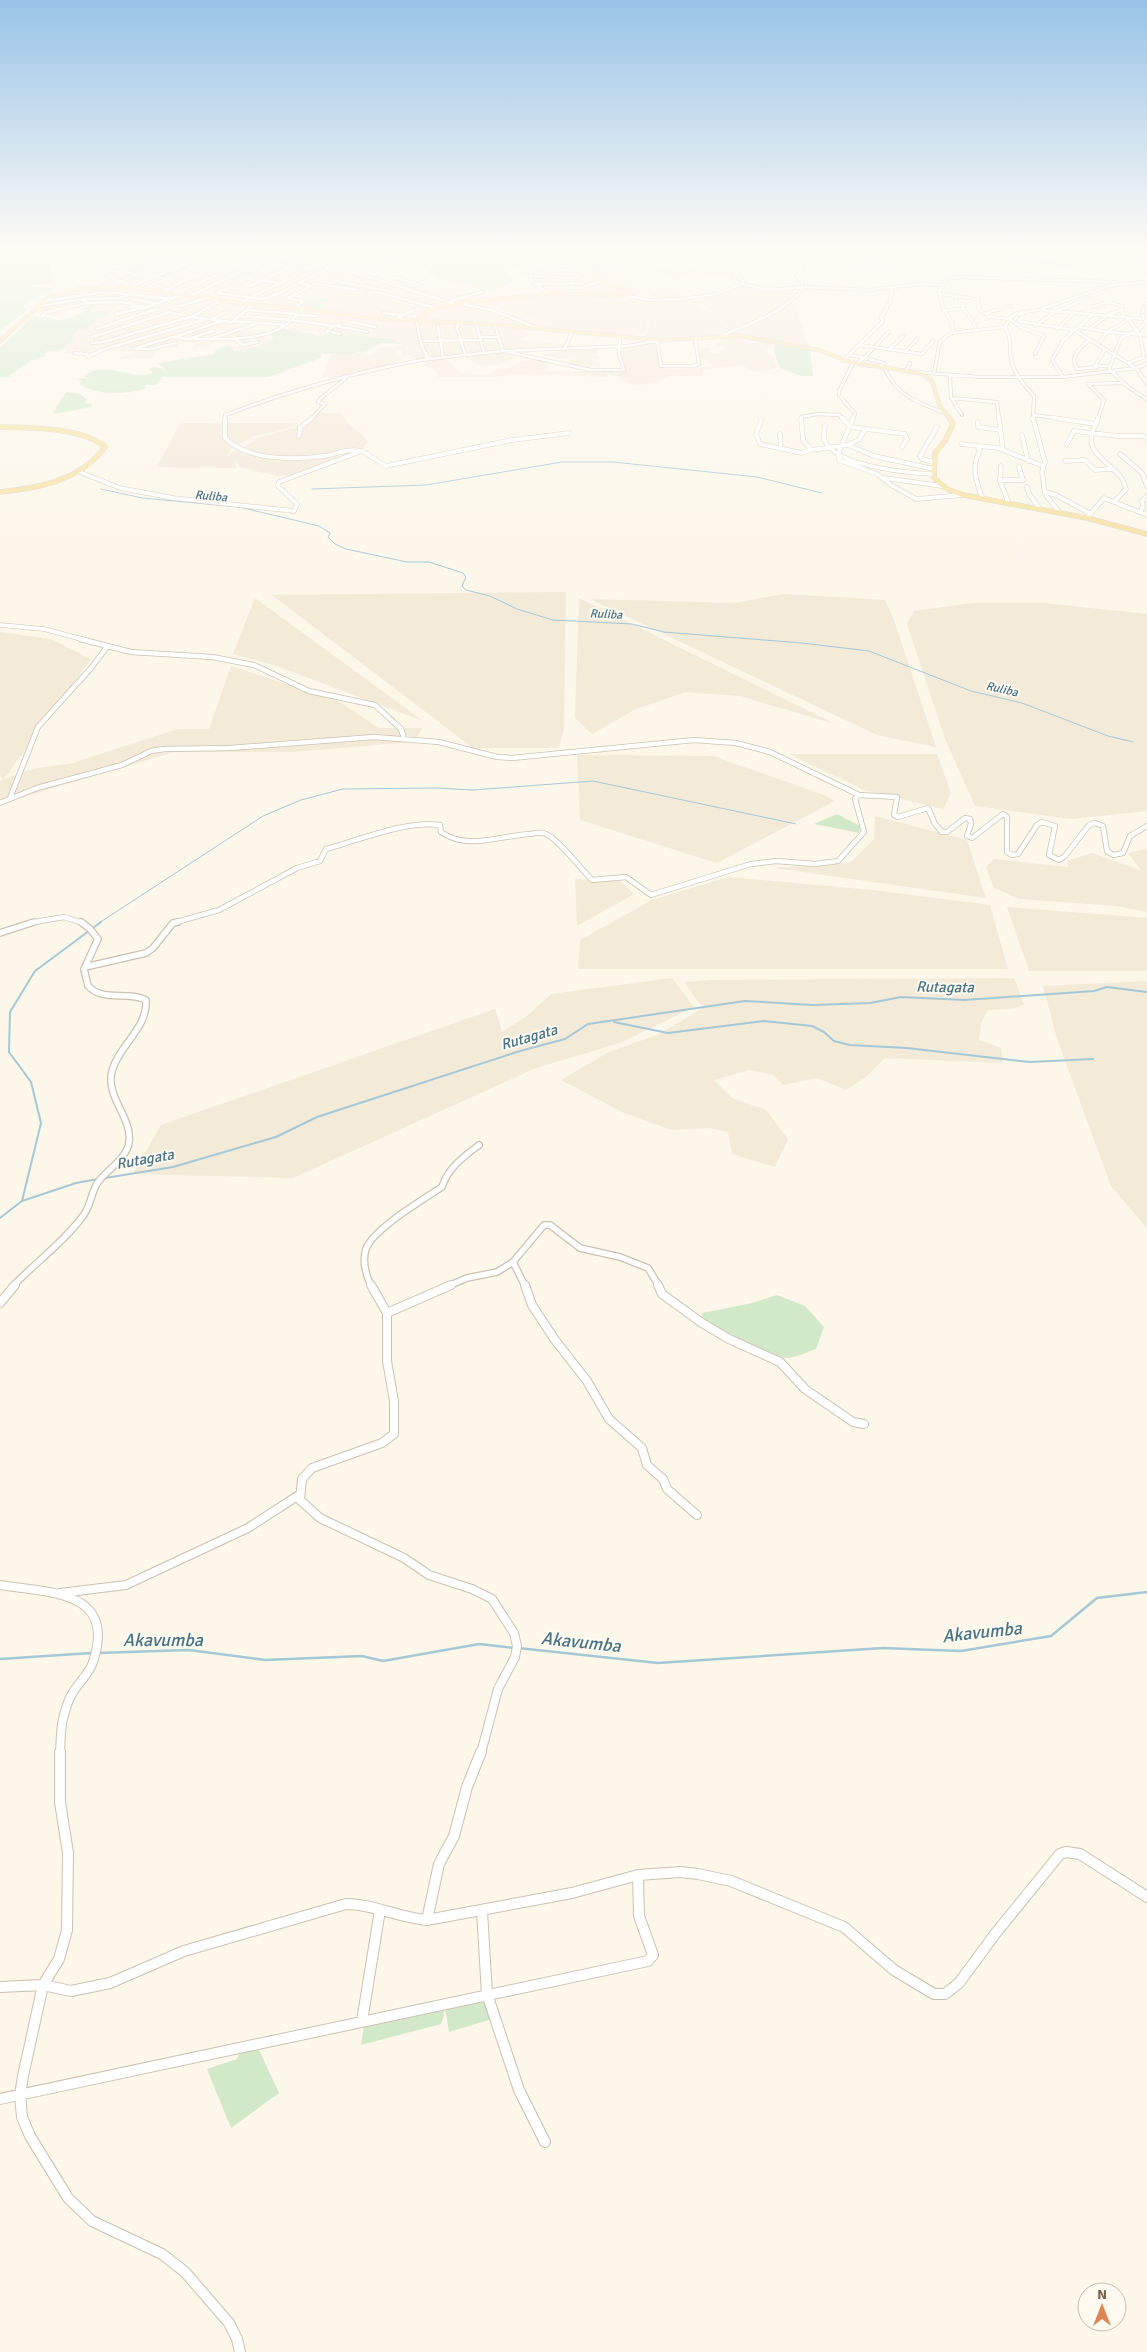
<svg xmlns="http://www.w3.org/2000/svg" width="1147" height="2352" font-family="Signika,sans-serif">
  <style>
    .residential { fill: #f3ead8 }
    .green { fill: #d1e9c8 }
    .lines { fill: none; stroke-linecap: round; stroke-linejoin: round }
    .stream-far2 { stroke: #a5c8d6; stroke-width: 1 }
    .stream-far1 { stroke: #a5c8d6; stroke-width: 2 }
    .stream { stroke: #a5c8d6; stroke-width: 2.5 }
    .minor-far5-casing { stroke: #cdc0af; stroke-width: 4 }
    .minor-far4-casing { stroke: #cdc0af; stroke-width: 5 }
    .minor-far3-casing { stroke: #cdc0af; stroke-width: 6 }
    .minor-far2-casing { stroke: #cdc0af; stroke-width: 8 }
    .minor-far1-casing { stroke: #cdc0af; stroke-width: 10 }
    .minor-casing { stroke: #cdc0af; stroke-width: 12 }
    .major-far1-casing { stroke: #dbd6d1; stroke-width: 4.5 }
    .major-casing { stroke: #dbd6d1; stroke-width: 5.5 }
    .minor-far5 { stroke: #fff; stroke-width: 2.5 }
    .minor-far4 { stroke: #fff; stroke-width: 4 }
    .minor-far3 { stroke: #fff; stroke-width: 4.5 }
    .minor-far2 { stroke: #fff; stroke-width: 5.5 }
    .minor-far1 { stroke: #fff; stroke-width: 8 }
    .minor { stroke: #fff; stroke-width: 10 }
    .major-far1 { stroke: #f6e2a5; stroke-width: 3 }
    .major { stroke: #f6e2a5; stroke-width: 4.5 }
    .labels { text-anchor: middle; stroke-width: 4; stroke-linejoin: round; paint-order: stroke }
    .far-water-label { font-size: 12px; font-style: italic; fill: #487487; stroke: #fefaf0 }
    .water-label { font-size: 15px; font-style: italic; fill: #487487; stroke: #fefaf0 }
    .near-water-label { font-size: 18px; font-style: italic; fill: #487487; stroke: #fefaf0 }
  </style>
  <rect width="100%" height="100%" fill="#fcf7e9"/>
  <path class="residential" d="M140,247L142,250L158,247H234L227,250L237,254L245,250L276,253L256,262L268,264L273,261L269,260L273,258L305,262L397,286L409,285L420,289L497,299L502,305L492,309L512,314L496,308L507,305L504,301L550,295L618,297L621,301L626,299L683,300L692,303L684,299L717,295L744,285L758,289L791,291L792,299L767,316L733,330L710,312L705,306L696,303L731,330L712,336L666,338L640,337L648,333L650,320L645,319L648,321L646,332L627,337L538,327L533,318L527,319L535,324L523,332L530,334L522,340L600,348L596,354L599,358L591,360L602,365L582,367L562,363L576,359L575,357L559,359L542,355L556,351L554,349L504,352L513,359L495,365L481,366L462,355L443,358L462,373L488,375L497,369L510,368L522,361L538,359L550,365L546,371H605L609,377L517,374L495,377H436L439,374L428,367L423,359H413L411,355L402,356V350L395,351V354L403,358L392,363L395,364L346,377H322L330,355L348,352L359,353L365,350L368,351L363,354L370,356L383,347L402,346L393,338L340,334L318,337L316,335L322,332L294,331L291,329L295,327L288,325L258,323L244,329L264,330L267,332L263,333L266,335L249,338L250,341H258L256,338L260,337L273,338L265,343H255L250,345L253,347L242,349L235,350L232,347L242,346L238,344L222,343L216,340V343L210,344L211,347L196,348L198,351L193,352L192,346L195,345V343H179V348H161L160,351L154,352L155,355L151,358L115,359L144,350L129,349L125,352L103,349L93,354H61L68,350L63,349L67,343L74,342L73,336L77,329H88L95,319L110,314L105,311H90L94,307L109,303H88L62,310L68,311L55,316L36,314L44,301L66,291L108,286L102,282L117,275L110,274L115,272L107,270L115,266L107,263L129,252L130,248Z
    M370,247L386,250L383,251L397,254L379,260L353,262L369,266L362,268L352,266L344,270L324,264L341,258L351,260L362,256L355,253Z
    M559,247H632L633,251H619L624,254L614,256L625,260L629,258V255L634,254L635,259L621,264L607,263L606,266L595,267V273L616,271L618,272L613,273L616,275L624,273L630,276L618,279L627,280L625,282L634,284L632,286L637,289L686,295L675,299L650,298L649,296L653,295L650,292L639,291L638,295L621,296L609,295L610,293L548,292L531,277L515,274L516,271L530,272L531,276L545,275L541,271L535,272V269L525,268L534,266H548L547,268L552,270L551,273H558L566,269L576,268L572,264L560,260L556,262L536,261L526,266H516L525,255L557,250Z
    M674,247H685L691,250H683L690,253L678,258L683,259L684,262L676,267L683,269L687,266H703L699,264L689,265L688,260L690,258L725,262L739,257L731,253L717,257H705V254L693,252L691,247L707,251L712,247L728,249L736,247L761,248L756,252L746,253L741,258L750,260L743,264H716L712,265L714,267L709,271L720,274L727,271L735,272L734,275L742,282L730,281L729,275L717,277L697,275L710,281L706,282L686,277L670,278L665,274L648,272L673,266L674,262H650L648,261L650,259L644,258L656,256L659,257V260L671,259L677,255L664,254V251H675Z
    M793,300L809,348L725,335L759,321L770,324L762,320L785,308Z
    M729,339H743L742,342L771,344L766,352L774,357L776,368L756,372L741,365L703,370L702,376H669L673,370L715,366L701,358L698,348H709L711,353H717L728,347L713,345Z
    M656,341L660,368L672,369L667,377L656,383L635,385L621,380L619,376H612L607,371L626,370L621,354L623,347Z
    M319,413H342L349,425L361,433L368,442L360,451L299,475L277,476L242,468L233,461L237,468L157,467L180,423H298L295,426L251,437L231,449L227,455L228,457L230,453L244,447L260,437L295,428Z
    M566,592L564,728L559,748H473L272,595Z
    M784,594L885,600L894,620L936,747L877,735L590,599L734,603Z
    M255,598L423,721L277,666L233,654Z
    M579,598L835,724L740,696L685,692L634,710L592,734L575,718Z
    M973,603H1044L1147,614V811L1071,819L975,806L945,739L907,624L914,611Z
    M0,632L51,639L91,659L4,779L37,768L69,764L178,729H209L231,666L340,702L379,728H423L412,742L294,752H174L0,804V781L3,779L0,776Z
    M789,754H937L951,793L943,809L864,790Z
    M577,755L713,756L824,795L835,801L717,863L580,820Z
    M875,816L967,840L986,898L774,868L850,863L874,839Z
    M1147,849V912L1116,906L1020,899L994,888L986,867L994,859L1068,867L1067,861L1092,853L1142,871L1128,853Z
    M728,877L872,890L990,905L1008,969H578L580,940L652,900Z
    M575,879L619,880L634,894L577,926Z
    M1007,907L1147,918V971H1029Z
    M672,978L694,1007L620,1043L536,1068L293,1178L133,1174L161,1125L495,1009L502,1032L527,1016L551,994Z
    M1014,978L1024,1005L1011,1009L988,1010L981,1023L979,1040L1001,1048L1003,1063L885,1058L866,1077L846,1090L817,1078L783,1085L774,1075L749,1070L714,1080L732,1098L766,1110L788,1139L775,1167L732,1154L728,1132L709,1128L671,1130L624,1113L561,1080L607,1053L659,1034L703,1008L684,982L711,980Z
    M1147,981V1228L1111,1186L1057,1039L1043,986Z"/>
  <path class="green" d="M0,247H47L53,284L33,285L32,287L54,288V291L33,299L22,308L28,310L0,330Z
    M438,247H463L460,253L474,257L465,258L469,259L468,262H476L479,260L477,258L479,256L474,252L483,250L480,247H472L489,249L519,247L517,248L518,249L546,247L550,248L549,250L562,248L526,255L529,256L520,261L522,262L507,273L512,276L513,282L499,289L483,291L470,285L432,278L434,277L431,273L426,272L432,269L440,254L434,249H439Z
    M310,297L330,298L318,309L297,308Z
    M91,305H96L90,312L104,311L109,313L106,317L95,319L96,321L88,329H78L73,336L74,342L68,343L62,350L47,351L44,354L47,355L31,361L10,375L11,377H0V348L34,315L59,320L72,317L86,311L81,309Z
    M284,329L315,334L318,337C342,329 368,340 392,338L401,344L382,343L368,350L355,353L321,354V358L268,377H161L163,378L155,385H146L144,387L147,388C124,395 100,396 79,384L82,381L76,378H95L84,377C104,358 135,383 153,372L148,369L155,367L166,370L159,363L214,354L216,349L230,346L234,351L259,346L274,338L266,333Z
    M774,344L810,350L813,376H802L780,368L774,353Z
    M66,392L80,394L87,399L85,403L92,404V407L52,414Z
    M837,814L860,826L859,833L814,824Z
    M777,1295L805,1306L824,1327L816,1349C807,1352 795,1358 786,1358C775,1358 708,1326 702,1319V1313L752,1303Z
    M484,2001L492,2019L449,2032L445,2009L448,2007Z
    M443,2008L444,2016L441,2024L361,2045L364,2026Z
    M255,2049L259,2050L279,2093L231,2128L207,2069L237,2059L240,2052Z"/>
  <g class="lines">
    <path class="stream-far2" d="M963,247L1005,258L1081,267
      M1001,257L1003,264
      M101,489L142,498L239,507L319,526L330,533L328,537L335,544L346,549L407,562H429L463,573L466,577L462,586L466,590L490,596L517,609L553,620L632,624L664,632L802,643L869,651L971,691L1022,703L1108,736L1133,742
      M312,489L426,485L562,462H613L757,477L822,493
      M99,923L263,816L301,800L343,789L436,788L473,790L593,781L796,824"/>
    <path class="stream-far1" d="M614,1022L668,1033L764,1021L812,1026L824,1032L834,1041L850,1045L907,1048L1030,1062L1093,1059
      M105,1178L173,1167L276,1137L317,1117L520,1051L565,1039L588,1024L745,1001L813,1005L870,1003L901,997L964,1000L1094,991L1107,987L1147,992
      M22,1201L76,1183L98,1179
      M0,1218L22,1201L41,1123L31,1082L9,1052L10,1012L35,971L101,922"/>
    <path class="stream" d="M518,1648L658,1663L883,1648L961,1651L1051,1636L1097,1598L1147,1592
      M97,1653L189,1650L265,1660L362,1656L383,1661L479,1644L514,1648
      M0,1659L92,1653"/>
    <defs>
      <path id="minor-far5" d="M161,247L106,270L99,279L110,286L199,249L253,262L308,268L318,264
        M178,247L199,249
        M221,247C255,260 294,259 330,267C373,276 414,292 456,304
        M344,247L396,258
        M373,247L407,254
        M798,247L893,264
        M1128,247L1147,272
        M1141,247L1143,253L1142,265
        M330,250L384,261
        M414,253L428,263
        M689,257L702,258L713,247
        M718,259L728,249L725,247
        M187,263L209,252
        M322,264L350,254
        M833,264L870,266L868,270
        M348,266L362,268
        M870,266L891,268
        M111,267L100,265L113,259
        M536,267L571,271
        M680,268L691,254L690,247
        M106,270L138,274
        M593,272L608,267L610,271C627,269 638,263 646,247
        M352,273L419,252L402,247
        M529,276L572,278L580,276
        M155,277L184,281L164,291
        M233,277L280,283L239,303
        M391,277L417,284
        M327,279L377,289
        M100,281L180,249
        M184,281L232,260
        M280,283L307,269
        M317,284L358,290
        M535,284L575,283L570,288H580L601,281
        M742,284L743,281L735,274L752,261L749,257L764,247
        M251,286L291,267
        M415,286L426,281
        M130,287L187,263L140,256
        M145,288L220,256
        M367,292L381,293L436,308
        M178,293L246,261
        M217,293L275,265
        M217,293L263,299L278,294
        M274,293L278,294L291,287
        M548,293L535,284L529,276L530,273L551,258L585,247
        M941,294L955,296L956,301L961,303C965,313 973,318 976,329
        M191,295L260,263
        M624,296L652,300L684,299L716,294L742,284L770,290L803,287L870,290L920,284L940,285
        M955,296L978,299L979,309L989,317L1010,319L1020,327L1044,336L1035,354
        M131,299L156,303
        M43,301L105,292L172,299
        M449,301L483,292
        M87,303L119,302L136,304
        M463,304L491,310L538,328
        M179,306L207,298
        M36,307L83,299L120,298L128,295
        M130,307L144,306
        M1093,307L1107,302L1122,306L1123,317
        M294,308L304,301L288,298L311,286L299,283L331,267
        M944,310L963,309
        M1042,310L1144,319
        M166,312L184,315
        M383,313L402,315
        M987,313L1011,306
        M116,314L147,307L184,294
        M1019,314L1024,315L1018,321L1074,330L1079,327L1107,332L1147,335
        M296,315L316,316
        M42,316L47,312L87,303L83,299
        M193,316L222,300
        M240,316L292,320
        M212,319L226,312
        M292,320L334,326L340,324
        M394,320L414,310
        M233,321L286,325
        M1146,321L1142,314L1147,299
        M352,322L375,327
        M459,322L457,328L465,354
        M1146,322L1138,330L1121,338L1109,369L1128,387L1147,399
        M476,323L484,353
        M495,325L503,351L591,370H624L619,354L620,337
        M334,326L327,331L340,334
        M336,326L367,332
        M438,326L443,357
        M1035,326L1056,311L1089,298
        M1079,327L1093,314
        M97,329L157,309
        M1057,329L1074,313
        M1089,329L1110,314L1121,310
        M1074,330L1136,368L1063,377L1052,360L1062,342Z
        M213,331L188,339H210L259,323
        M950,333L1005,327
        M721,336C750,323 780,315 802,290V282L797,276C808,258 828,253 847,247
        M92,337L170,312
        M175,337L222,321
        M480,337H498
        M210,339C239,339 279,339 297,314L248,310
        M235,339L243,345L257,342
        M657,340L661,366H694L699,364L695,338
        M1089,340C1080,349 1069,356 1077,369L1097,367
        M420,341L481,340
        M92,343L103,342L190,317L232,322L253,305
        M176,343L151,349H133L172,337L188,339
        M1098,344L1107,332L1131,318L1130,321L1140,335L1144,357L1128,363
        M859,345L922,354L933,341
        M565,348L572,332
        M1105,349L1095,366H1110
        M889,350L903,336
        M905,352L917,339
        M75,353L92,355
        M850,355L864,358L889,332
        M87,357L105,349L204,320
        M428,359L503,351L628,346L660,340
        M843,361L883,321L881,318L890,302L892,288
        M859,362L864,358L884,363L880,367
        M1147,364L1136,368L1147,384
        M886,371C898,397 921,404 946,413
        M906,371L910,363
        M916,372L979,377H1063
        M934,373L940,342L953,331L952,323L943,308L939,292L947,279L957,277L1116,282
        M950,375L951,397L962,415
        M951,398L997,402L999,419
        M1033,415L1063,419
        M225,419V415C292,390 357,371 428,359L420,341L417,321
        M311,419L325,404L318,402L321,398L345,379
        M802,419L801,417L818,414L839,415L843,419
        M853,419L855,414L839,395V391L853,363
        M1033,419L1034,396C1024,385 1013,373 1011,358C1009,346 1012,338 1005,327L1010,318L1017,313L1038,310L1112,285L1147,282
        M1098,419L1104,400L1088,384L1122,383"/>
      <path id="minor-far4" d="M801,418L803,440L811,450L848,445L874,456L934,469
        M842,418L849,425
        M853,418L838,454L839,460L877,474L891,485L916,499L963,495
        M999,418L1003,450
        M1033,418L1045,462L1042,472L1045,494L1059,512
        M1054,418L1096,424C1081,451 1105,459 1119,475C1123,478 1124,484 1126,489L1114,502
        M761,420L756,434L760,444L802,453L811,450
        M978,422V427L1000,430
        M1096,424L1098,418
        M825,426C824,431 823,437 825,441C837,467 909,473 934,474
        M851,427L905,434L907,439L902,447
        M780,434L781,449
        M1022,435L1028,461
        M299,436L300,428L312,418
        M849,444L859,440L865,429
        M961,444L998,448L1043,466
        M1067,444L1074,431L1118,436H1144L1147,438
        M976,445L980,450C971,467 976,482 983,499
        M362,451L386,466L512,440L569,433
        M1120,454L1142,473L1147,486
        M1065,461L1085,460L1095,470L1111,469
        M933,462L922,459L920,456L937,427
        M1001,466L1000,481L1009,504
        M77,471L120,488L173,498L294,511L297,504L278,486L279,482L362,451C348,448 337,454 324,456C294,460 248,461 225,438V418
        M884,478L942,486
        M1000,480H1023L1019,467
        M1027,487L1029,494L1040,509
        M1045,492L1056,495L1091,514
        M1140,512L1143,507L1142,501L1147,496
        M1087,518L1104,498L1147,515
        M0,625L44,629L85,640"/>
      <path id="minor-far3" d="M80,639L131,652L212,657L254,665L309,691L375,705L401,729L404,738
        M10,798L38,727L91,668L107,647
        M0,803L37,788L122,765L151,751L164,749L230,748L374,737L439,742L497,757L512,758L694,740L736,743L770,752L859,795L897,797L894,815L898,817L928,808L935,824L942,832H947L965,818L970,819L971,824L967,836L972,838L1003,814L1007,817V852L1012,855L1018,854L1037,825L1042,822L1055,826L1049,855L1059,860L1065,856L1089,825L1095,823L1103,826L1107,851L1113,855L1123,853L1130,836L1147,826
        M29,923L64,917L83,923
        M173,923L219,910L297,868L320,861L326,849C359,840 407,820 440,825L441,832C469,851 500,835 531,834C535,833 542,832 546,834C557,838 582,870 592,880L626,877L651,895L751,864L776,861L815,864L838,861L864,832L855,799L859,795"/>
      <path id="minor-far2" d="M0,933L34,922
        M85,967L146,953L153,948L173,923L178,922
        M513,1262L525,1286
        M13,1286C36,1262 63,1243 83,1216C91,1206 91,1192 98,1182C107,1170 126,1159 129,1143C133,1118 105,1097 112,1071C119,1045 148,1028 146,1000C126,990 105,1003 88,986L84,969L98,939L90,929L81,922
        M371,1286C366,1275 362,1261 366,1249C373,1229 424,1199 442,1187C448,1168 463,1157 479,1145
        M448,1286L467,1278L497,1272L513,1262L544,1225H550L580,1248L620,1257L648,1268L659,1286"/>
      <path id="minor-far1" d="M371,1285L387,1313V1361L394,1401V1434L382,1443L312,1468L302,1479L300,1500L320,1518L404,1558L429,1575L472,1589L492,1599L514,1633L517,1646L515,1657L498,1689L481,1753
        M525,1285L532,1305L555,1340L587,1381L609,1419L642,1448L647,1465L663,1479L667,1489L697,1515
        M658,1285L662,1294L702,1323L729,1339L780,1362L805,1389L853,1422L864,1424
        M0,1303L15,1285
        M387,1313L451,1285
        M0,1585C50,1593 117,1590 93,1662C90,1673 78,1683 72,1694C68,1700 66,1708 64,1715C60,1727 61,1741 60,1753
        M60,1593L126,1585L248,1528L299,1495"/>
      <path id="minor" d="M60,1752V1802L68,1853L67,1930L59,1959L43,1985L23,2076L20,2095L22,2117L30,2136L68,2198L92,2221L162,2254L185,2272L229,2323L237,2339L240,2352
        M482,1911L487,1994L519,2090L545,2142
        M427,1920L439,1864L454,1836L467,1787L481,1752
        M0,1987L43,1985L71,1991L110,1983L184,1951L346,1904C374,1904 399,1918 427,1920L572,1893L638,1875L681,1872L698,1874L731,1881L844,1927L894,1970L934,1994H945L959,1983L995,1934L1060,1854L1066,1852L1080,1854L1147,1897
        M362,2021L380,1910
        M0,2099L648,1961L653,1955L639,1916L638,1875"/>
      <path id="major-far1" d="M417,321L423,314L433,309L461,303L554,293L624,296L629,291L601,281L593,273V261L607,247
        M0,341L50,296L84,288L130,287L253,305L308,309L367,318L501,325L660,340L740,336L818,350L853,363L920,373L932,381L940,406L950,419"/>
      <path id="major" d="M949,418L953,424L945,441L935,453L934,478L947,489L963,495L1087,518L1147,534
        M0,427C29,428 83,427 105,447C81,480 39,488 0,492"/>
    </defs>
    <use href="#minor-far5" class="minor-far5-casing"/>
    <use href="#minor-far4" class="minor-far4-casing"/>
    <use href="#minor-far3" class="minor-far3-casing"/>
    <use href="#minor-far2" class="minor-far2-casing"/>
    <use href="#minor-far1" class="minor-far1-casing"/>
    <use href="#minor" class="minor-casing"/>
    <use href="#major-far1" class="major-far1-casing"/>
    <use href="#major" class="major-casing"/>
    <use href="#minor-far5" class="minor-far5"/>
    <use href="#minor-far4" class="minor-far4"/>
    <use href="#minor-far3" class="minor-far3"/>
    <use href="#minor-far2" class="minor-far2"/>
    <use href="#minor-far1" class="minor-far1"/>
    <use href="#minor" class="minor"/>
    <use href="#major-far1" class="major-far1"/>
    <use href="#major" class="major"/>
  </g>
  <linearGradient id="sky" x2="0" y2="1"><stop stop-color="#97c3e7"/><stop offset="0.43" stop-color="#fefbf5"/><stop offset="1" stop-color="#fefbf5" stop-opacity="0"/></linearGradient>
  <rect width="1147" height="576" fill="url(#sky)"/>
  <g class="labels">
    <g class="far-water-label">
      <text transform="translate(211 496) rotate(5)" y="4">Ruliba</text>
      <text transform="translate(606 614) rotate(3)" y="4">Ruliba</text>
      <text transform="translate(1002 689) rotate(13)" y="4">Ruliba</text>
    </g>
    <g class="water-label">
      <text transform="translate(945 987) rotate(1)" y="5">Rutagata</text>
      <text transform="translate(529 1037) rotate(-16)" y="5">Rutagata</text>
      <text transform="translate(145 1159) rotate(-10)" y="5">Rutagata</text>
    </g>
    <g class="near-water-label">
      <text transform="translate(982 1632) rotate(-6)" y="6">Akavumba</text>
      <text x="163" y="1646">Akavumba</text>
      <text transform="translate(581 1642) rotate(6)" y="6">Akavumba</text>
    </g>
  </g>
  <g transform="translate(1102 2307)"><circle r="24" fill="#fefaf0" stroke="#c7bdaf"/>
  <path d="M0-4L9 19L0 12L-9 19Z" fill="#df8555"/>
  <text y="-8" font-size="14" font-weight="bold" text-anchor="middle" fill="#75614e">N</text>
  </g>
</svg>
